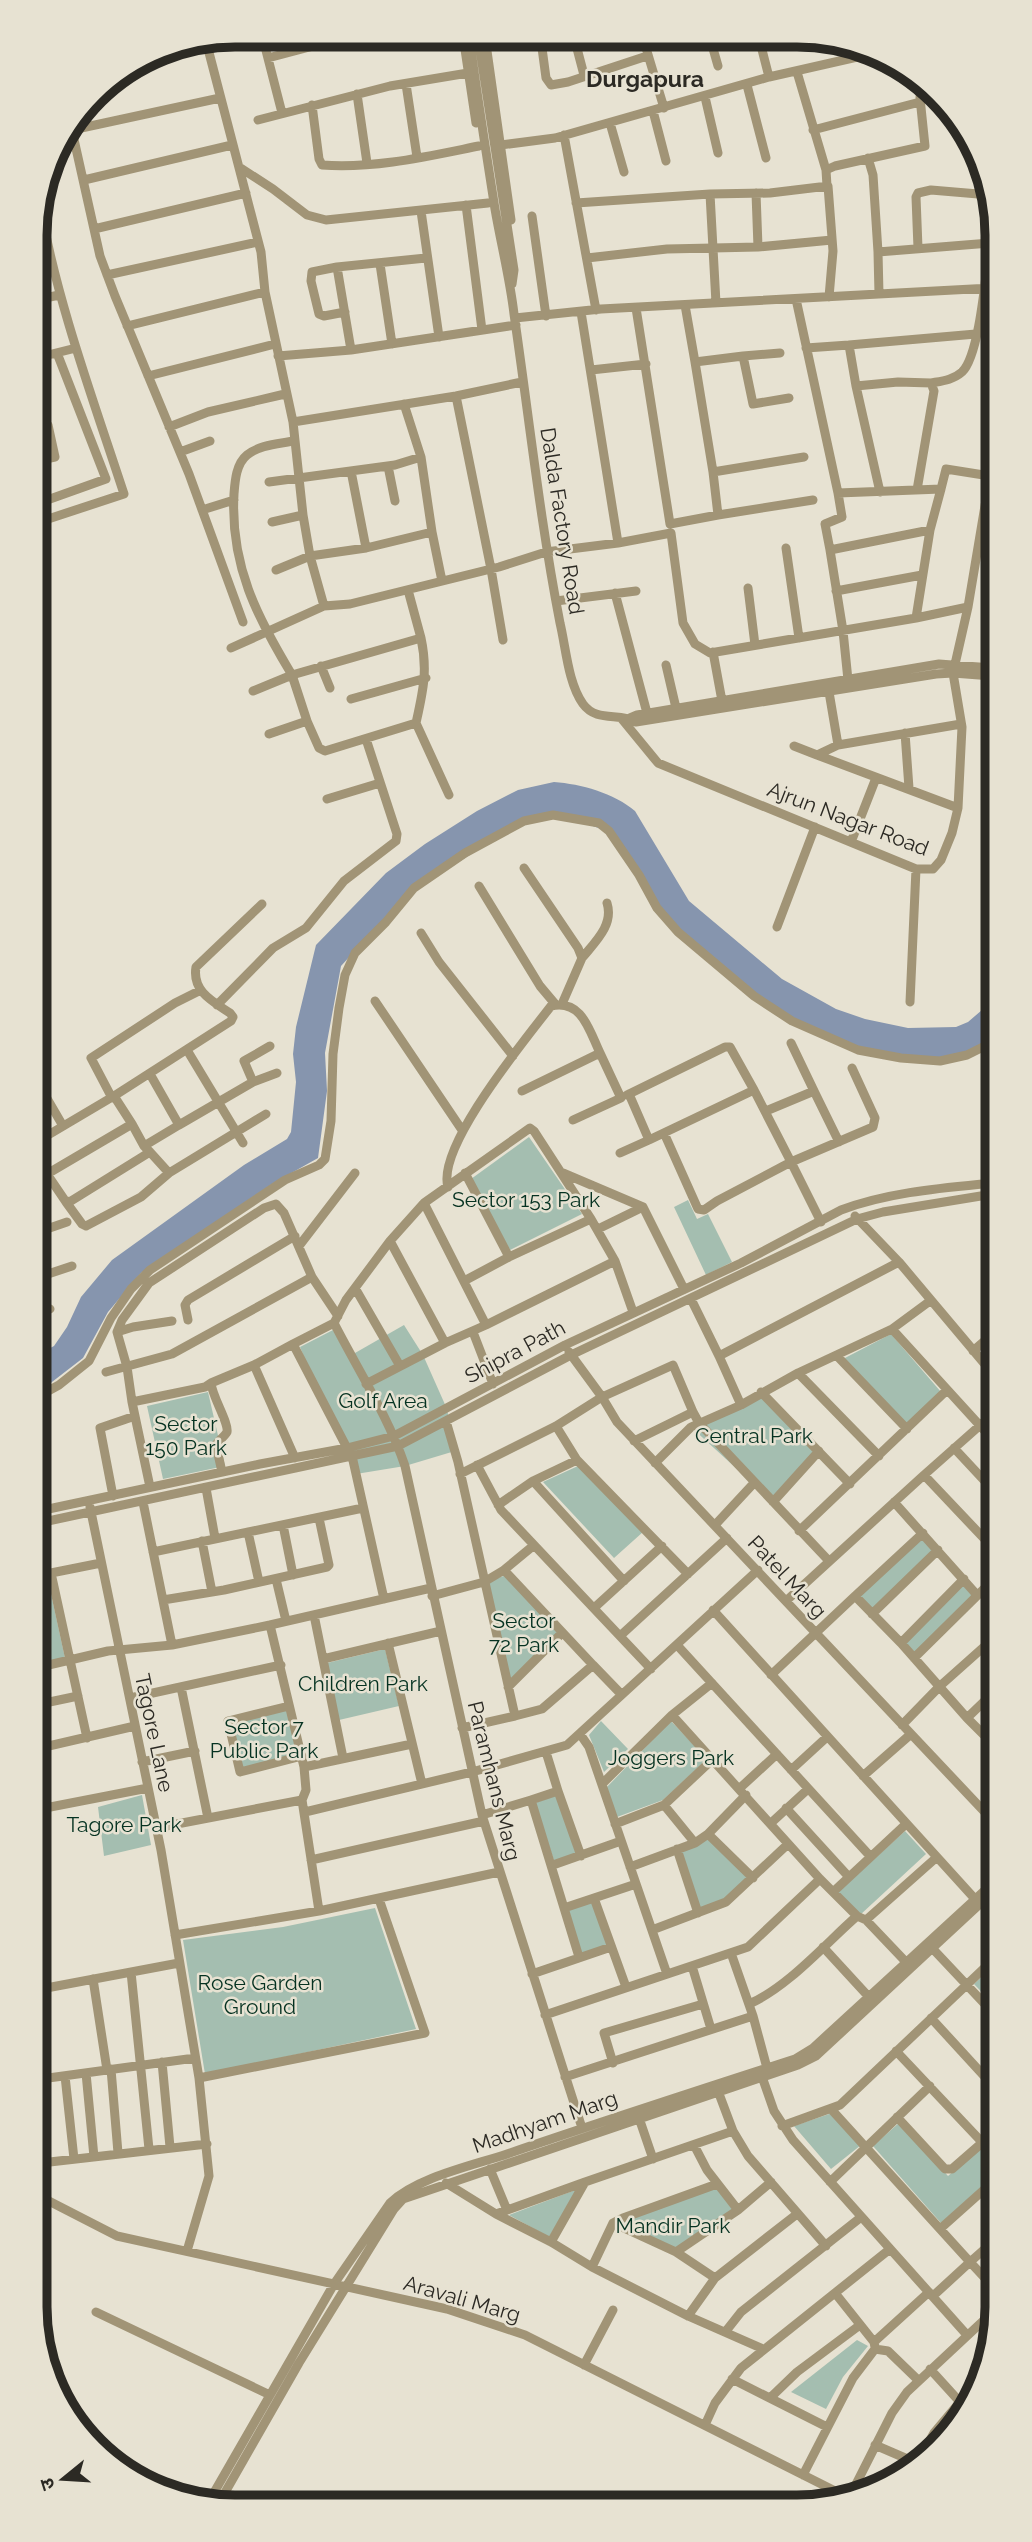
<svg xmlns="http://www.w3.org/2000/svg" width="1032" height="2542" font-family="Raleway,'Noto Sans Devanagari',sans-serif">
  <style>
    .green { fill: #a4beb0 }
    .water { fill: #8695ae }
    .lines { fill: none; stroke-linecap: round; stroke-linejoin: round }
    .minor { stroke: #a19476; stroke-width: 9 }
    .labels { text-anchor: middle; stroke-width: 5; stroke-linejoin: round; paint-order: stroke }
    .street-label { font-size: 21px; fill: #2c2a24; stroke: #e7e2d2 }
    .park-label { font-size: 21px; fill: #053221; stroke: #e7e2d2 }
    .neighbourhood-label { font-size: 23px; font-weight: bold; fill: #2c2a24; stroke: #e7e2d2 }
    .rim { fill: none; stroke: #2c2a24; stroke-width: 9 }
  </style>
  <rect width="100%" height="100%" fill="#e7e2d2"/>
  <path class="green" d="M529,1137L582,1214L510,1250L471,1179Z
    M688,1200L697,1219L708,1214L732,1262L706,1275L674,1207Z
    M404,1325L423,1355L447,1409L455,1451L405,1466L356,1474L352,1456L324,1406L300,1347L333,1330L348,1357Z
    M891,1334L941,1392L906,1424L843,1359Z
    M208,1392L225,1466L163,1479L147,1406Z
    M761,1392L819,1451L773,1502L691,1427Z
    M578,1466L643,1532L614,1558L543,1482Z
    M920,1530L938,1550L872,1614L855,1596Z
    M507,1575L562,1633L508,1687L484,1582Z
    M964,1579L977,1595L914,1658L901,1643Z
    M48,1580L65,1658L40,1664L39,1582Z
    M385,1649L399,1706L339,1720L327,1663Z
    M287,1709L299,1755L241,1769L230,1723Z
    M601,1721L628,1749L604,1772L589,1735Z
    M671,1721L707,1759L663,1800L617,1817L606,1788Z
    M142,1795L151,1845L104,1856L98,1807Z
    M557,1795L576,1854L554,1861L535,1803Z
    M905,1831L926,1854L860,1915L837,1893Z
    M708,1834L753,1878L726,1902L698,1913L677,1849Z
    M595,1900L611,1945L579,1957L566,1908Z
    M375,1908L416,2029L205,2074L183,1940L283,1927Z
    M996,1964V2007L974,1984Z
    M832,2113L861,2145L831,2169L794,2126Z
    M900,2122L948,2176L980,2148L996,2166V2174L941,2223L873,2146Z
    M717,2184L738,2210L676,2252L613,2223Z
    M578,2189L549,2237L509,2215Z
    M857,2340L868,2346L843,2377L826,2409L791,2392Z"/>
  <path class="water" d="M554,782C581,784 614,793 635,811L689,901L782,979L836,1009L865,1019L908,1028L956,1027L968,1022L982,1010L988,1002L993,985V1041L972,1052L932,1059L858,1048L762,1004L666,922L610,832L561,815L522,822L405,896L341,966L325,1053L327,1091L318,1158L272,1184L141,1273L108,1312L83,1358L39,1392V1354L54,1346L67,1327L81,1297L112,1260L244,1165L287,1139L291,1132L296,1082L293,1054L296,1027L316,945L386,873L425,844L477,811L518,790Z"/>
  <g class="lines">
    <path class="minor" d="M262,35L282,113
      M463,36L476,123
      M469,36C477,94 486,152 495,209C501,244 510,279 514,314C529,417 540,520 560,623C566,648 568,683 583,704C597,723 619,712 636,722L936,674L953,673L992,676
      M478,37L514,270L512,284
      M485,37L511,220
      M557,37L542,48L546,78L551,85L568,82L647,56
      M574,37L584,75
      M643,38L664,108
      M710,38L718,66
      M759,38L769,77
      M206,41L261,252L265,292L293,422L303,515L310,556L324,606
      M712,46L739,38
      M268,58L351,36
      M797,72L826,170
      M406,84L417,157
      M747,85L766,158
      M357,94L367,163
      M705,97L718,153
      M312,105L319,159L322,165C374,169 429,156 479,146
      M653,111L666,161
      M258,120L390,86L468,73
      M610,123L624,172
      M71,126L100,256L115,296L189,474L243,622
      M72,130L220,98
      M813,130L920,102
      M564,135L596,310
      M501,145L555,138L769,77L866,55
      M868,158L873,175L878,252
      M239,167L273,189L307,215L326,220L488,203
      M84,180L232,145
      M827,186L826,170L835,166L925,146L920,98L921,84
      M710,194L770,193L828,186L833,251L829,297
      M576,203L710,194L716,303
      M466,205L482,330
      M421,211L439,337
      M532,216L546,316
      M94,229L246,193
      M758,247L832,240
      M918,248L916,197L918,193L931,190L990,195
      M587,258L667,249L758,247L756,193
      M380,264L392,344
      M337,267L351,350
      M107,275L258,242
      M879,294L878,252L990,243
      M796,299L838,493
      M36,300L59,295
      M685,305L695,362L743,356L753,404L789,398
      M636,308L670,524L718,515L713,472
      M345,312L324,316L319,314L311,281L312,272L337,267L426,258
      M581,312L618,543
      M515,318L601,309L991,288
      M127,326L265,292
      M849,345L976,334
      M806,348L849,345L856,386
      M278,356L351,350L516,325
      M743,356L780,353
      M36,358L76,348
      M695,362L713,472L804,457
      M591,370L646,364
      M148,376L275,344
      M931,383C942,381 953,380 962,372C980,355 986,270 990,243
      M456,396L491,569L503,640
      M404,404L421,457
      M293,422L456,396L522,382
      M169,427L208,412L285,394
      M180,452L210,441
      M36,461L55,457L48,425
      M388,466L395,501
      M351,471L366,548
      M269,482L395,465L421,457L432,532
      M941,489L946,469L990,476
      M880,492L856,386L898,382L931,383L934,391L917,490
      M36,504L106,479L57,353
      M202,510L234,500
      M718,515L813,500
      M272,522L303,515
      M36,523L124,494C93,399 58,305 40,206
      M786,548L799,638
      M830,550L825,524L842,517L838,493L941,489L930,530
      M276,570L310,556L366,548L432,532L442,581
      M748,588L755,645
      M836,591L922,575
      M615,593L647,713
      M556,601L636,591
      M916,618L968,607
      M231,648L324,606L350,604L499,567L546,552L618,543L671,533L683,623L695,644L710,653L916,618L930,530L830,550L843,631L848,680
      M713,652L722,701
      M666,665L676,708
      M321,666L330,688
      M253,691L292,675C257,617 230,565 234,494C235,481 236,464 247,455C259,445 278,444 293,441
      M829,692L838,745
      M351,699L426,678
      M621,718L658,763L916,869H933L941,860L952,833L958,808L962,727L953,673L968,607L991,470
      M630,718L637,715L939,664L992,668
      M307,721L319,748L325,751L416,723C423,691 428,671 421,638
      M416,723L449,795
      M905,733L909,788
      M269,734L307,721L292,675L421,638L408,590
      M794,746L817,755
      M327,799L380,783
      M958,808L817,755L838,745L961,724
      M851,842L876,778
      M524,868L578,948L582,958L562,1004
      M479,886L540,986L556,1005
      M777,927L815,827
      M421,933L439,962L513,1056
      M582,958C595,942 614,925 607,903
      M375,1001L462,1130
      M910,1002L916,869
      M217,1005L273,948L306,928L344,881L396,841L397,834L366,739
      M791,1043L814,1091
      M187,1050L243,1143
      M150,1074L179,1125L253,1082L244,1061L270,1046
      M253,1082L277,1073
      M38,1083L63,1126
      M629,1094L725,1047H730L754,1090L649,1140
      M112,1098L91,1058L175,1003L199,991
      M766,1111L814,1091L839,1142
      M573,1120L621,1098L600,1053
      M664,1133L698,1209L704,1210L717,1201L791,1162L754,1090
      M38,1141L114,1096L231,1021L233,1017L230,1013C212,1001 192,991 196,967L262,904
      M144,1146L179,1125
      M620,1153L649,1140L629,1094L627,1095
      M38,1160L47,1174L132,1124L114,1096
      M169,1173L266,1114
      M465,1173L509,1257
      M563,1173L643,1207L684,1289
      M38,1180L47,1174L66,1202L71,1201L150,1152L144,1146L132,1124
      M448,1187C436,1147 525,1040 551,1006C582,999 589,1030 600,1053L522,1091
      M66,1202L82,1224L86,1226L141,1197L169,1173L150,1152
      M424,1203L530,1128L534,1131L591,1219
      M855,1216L899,1262L994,1375
      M821,1222L791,1162L873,1127L875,1118L852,1068
      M598,1229L643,1207
      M38,1232L67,1222
      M390,1241L445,1343
      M299,1246L355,1173
      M39,1277L72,1266
      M464,1281L509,1257L591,1219L615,1261L633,1312
      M355,1288L400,1366
      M691,1299L719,1356
      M39,1314L50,1309
      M188,1320L185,1305L188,1300L295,1236
      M334,1323L293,1344L347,1448
      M486,1325L615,1261
      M892,1329L930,1301
      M117,1332L133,1327L172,1321
      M473,1332L493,1384
      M973,1351L994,1333
      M569,1352L602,1397L617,1422L995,1823
      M837,1356L907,1429
      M254,1365L293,1344
      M106,1372L172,1354L312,1277
      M798,1373L879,1456
      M211,1383L205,1387L132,1402L127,1367L117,1332L122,1320L149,1283L264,1208L276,1204L284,1213L312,1277L338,1316
      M366,1384L445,1343L486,1325L424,1203L390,1241L346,1300L334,1323C358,1370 388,1416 405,1466L482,1815L582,2128
      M761,1392L850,1484
      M39,1396L59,1385L89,1361L111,1318L131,1289L150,1270L285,1180L319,1165L325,1159L331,1121L333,1054L339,1008L345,975L355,953L386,922L414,888L465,853L524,821L553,815L599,823L609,831L639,875L657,908L678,932L754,996L792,1021L858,1050L901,1058L940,1061L967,1055L993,1042
      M132,1402L150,1487
      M741,1405L719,1356L899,1262
      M446,1421L458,1462L515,1716L462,1728
      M556,1426L577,1460
      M634,1441L693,1412L699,1423L829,1561
      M954,1448L994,1491
      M352,1456L384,1599
      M655,1463L691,1427L741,1405L798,1373L892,1329L994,1441
      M477,1465L501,1510L651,1669
      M222,1472L216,1445C218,1441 225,1436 227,1432C229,1423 212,1396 211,1383L254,1365L295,1458
      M460,1474L556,1426L602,1397L673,1365L693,1412
      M924,1475L994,1413
      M533,1481L624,1581
      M206,1488L215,1538
      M113,1496L100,1428L135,1416
      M143,1502L172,1645
      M773,1502L819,1451
      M894,1502L977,1595
      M498,1505L533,1481L577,1460L688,1574
      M90,1507L161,1850L199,2078L209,2176L187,2251
      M39,1511L260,1464L347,1448L394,1436L565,1345L741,1263L841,1210C889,1192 943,1188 993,1183
      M39,1523L398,1446L571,1355L857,1219L883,1212L993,1194
      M283,1525L293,1575
      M715,1525L754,1483
      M799,1531L946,1391
      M248,1532L259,1582
      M202,1541L212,1592
      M153,1552L363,1508
      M504,1570L533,1546
      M51,1573L101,1563
      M39,1576L51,1573L87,1738
      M276,1579L286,1621
      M432,1596L484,1582L504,1570L593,1665
      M855,1596L923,1533
      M163,1600L224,1590L327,1567L329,1565L319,1518
      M786,1601L924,1475L994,1549
      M594,1608L662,1546
      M713,1610L975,1899
      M872,1614L938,1550
      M314,1615L343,1758
      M270,1625L304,1767L306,1790L302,1800L319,1911
      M620,1636L727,1538
      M388,1643L422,1784
      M901,1643L964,1579
      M677,1645L870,1856
      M914,1658L994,1579
      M323,1659L441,1631
      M40,1667L108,1651L172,1645L270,1625L431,1588
      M771,1675L855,1596L901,1643L967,1718
      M181,1687L208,1818
      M508,1687L562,1633
      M995,1691L967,1718L995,1746
      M130,1698L281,1665
      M40,1704L78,1696
      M289,1706L228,1721L240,1772L302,1756
      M672,1715L820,1879L857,1916L866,1920L905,1961
      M515,1716L542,1709L593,1665L621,1694
      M902,1725L940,1686L995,1637
      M580,1734L589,1747L667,1974
      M40,1748L135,1726
      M142,1762L195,1751
      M304,1767L412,1744
      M791,1770L827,1737
      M863,1776L911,1734
      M602,1784L672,1715L712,1683
      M740,1788L777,1754
      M558,1791L581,1856
      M531,1800L558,1791L546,1752
      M664,1805L695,1843
      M786,1808L848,1876
      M40,1809L148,1788
      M305,1812L472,1772L567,1745L758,1570
      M987,1814L995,1807
      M482,1815L531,1800L564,1908L594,1898L626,1987
      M771,1823L808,1789
      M615,1824L664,1805L713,1759
      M156,1828L302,1800
      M708,1834L753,1878
      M677,1849L698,1913
      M311,1860L484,1821
      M553,1865L621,1841
      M630,1867L695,1843L708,1834L746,1795
      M833,1892L906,1824
      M594,1898L636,1884
      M564,1908L579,1957
      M866,1920L937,1857
      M652,1930L726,1902L788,1844
      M175,1935L319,1911L499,1872
      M823,1947L868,1996
      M932,1948L996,2016
      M731,1953L753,2016L767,2068
      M692,1966L711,2029
      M131,1972L149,2149
      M532,1974L611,1947
      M93,1979L107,2070
      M41,1989L179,1963
      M749,2004C788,1987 825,1944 857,1916
      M545,2015L748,1947L820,1879
      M931,2018L996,2089
      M896,2051L996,2157
      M162,2062L170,2147
      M613,2063L604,2033L703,2004
      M111,2069L118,2153
      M760,2071L774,2111L793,2140L967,2335
      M86,2073L94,2157
      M65,2076L74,2159
      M565,2077L753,2016
      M199,2078L425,2033L379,1899
      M41,2079L195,2058
      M718,2091L733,2131L748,2156L826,2246
      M831,2109L970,2262L933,2296
      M897,2117L945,2169H952L983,2142
      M639,2118L653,2159
      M782,2126L840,2105L996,1957
      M694,2145L707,2170L738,2210
      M988,2147L996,2139
      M41,2163L207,2144
      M490,2169L507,2210
      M830,2182L930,2086
      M446,2183L496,2214L551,2242L592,2267L688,2316L763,2349
      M41,2197L117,2236L447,2309L525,2335L851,2499
      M496,2214L585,2182
      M613,2223L676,2252L715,2278
      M940,2229L996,2179
      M996,2239L970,2262L997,2291
      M551,2242L585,2182L733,2131
      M676,2252L738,2210L771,2182
      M592,2267L613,2223L623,2218L717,2184
      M835,2293L874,2342L875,2347
      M96,2312L270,2395
      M688,2316L715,2278L797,2214
      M726,2331L741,2312L860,2218
      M874,2342L929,2292
      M584,2365L613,2310
      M732,2379L827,2427
      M770,2398L797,2372L860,2325
      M705,2425L715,2403L741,2368L890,2249
      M875,2445L919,2464
      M917,2463L934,2433L960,2402L930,2369
      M803,2475L853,2378L875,2349L888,2351L918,2380
      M849,2498L892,2413L907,2392L997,2308
      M208,2503L334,2284L390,2203C418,2177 471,2166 507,2154C603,2121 699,2090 795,2059L813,2048L995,1881
      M219,2503L299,2363L394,2209L403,2199L798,2065L816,2056L995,1890"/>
  </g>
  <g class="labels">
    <g class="street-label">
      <text transform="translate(562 521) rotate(81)" y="7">Dalda Factory Road</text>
      <text transform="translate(848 819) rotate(21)" y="7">Ajrun Nagar Road</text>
      <text transform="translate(515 1352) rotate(-28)" y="7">Shipra Path</text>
      <text transform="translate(787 1577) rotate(47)" y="7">Patel Marg</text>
      <text transform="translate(154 1733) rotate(78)" y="7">Tagore Lane</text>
      <text transform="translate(494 1781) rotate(76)" y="7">Paramhans Marg</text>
      <text transform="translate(545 2122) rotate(-19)" y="7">Madhyam Marg</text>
      <text transform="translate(462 2299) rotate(16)" y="7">Aravali Marg</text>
    </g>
    <g class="park-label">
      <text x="526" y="1207">Sector 153 Park</text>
      <text x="383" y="1408">Golf Area</text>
      <text x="186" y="1431">Sector<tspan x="186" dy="24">150 Park</tspan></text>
      <text x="754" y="1443">Central Park</text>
      <text x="524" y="1628">Sector<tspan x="524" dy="24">72 Park</tspan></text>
      <text x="363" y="1691">Children Park</text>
      <text x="264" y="1734">Sector 7<tspan x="264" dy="24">Public Park</tspan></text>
      <text x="671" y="1765">Joggers Park</text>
      <text x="124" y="1832">Tagore Park</text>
      <text x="260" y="1990">Rose Garden<tspan x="260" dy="24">Ground</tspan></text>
      <text x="673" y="2233">Mandir Park</text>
    </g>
    <g class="neighbourhood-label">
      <text x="645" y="87">Durgapura</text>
    </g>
  </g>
  <path d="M0 0H1032V2542H0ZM235 47H797A188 188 0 0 1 985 235V2307A188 188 0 0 1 797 2495H235A188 188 0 0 1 47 2307V235A188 188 0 0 1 235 47Z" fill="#e7e2d2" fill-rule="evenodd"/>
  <path class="rim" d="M235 47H797A188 188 0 0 1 985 235V2307A188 188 0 0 1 797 2495H235A188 188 0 0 1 47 2307V235A188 188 0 0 1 235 47Z"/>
  <g transform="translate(63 2479) rotate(252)" stroke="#e7e2d2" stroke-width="5" paint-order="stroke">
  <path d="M0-5L12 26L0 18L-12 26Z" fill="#2c2a24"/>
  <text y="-10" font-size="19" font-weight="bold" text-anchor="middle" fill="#2c2a24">उ</text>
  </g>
</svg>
